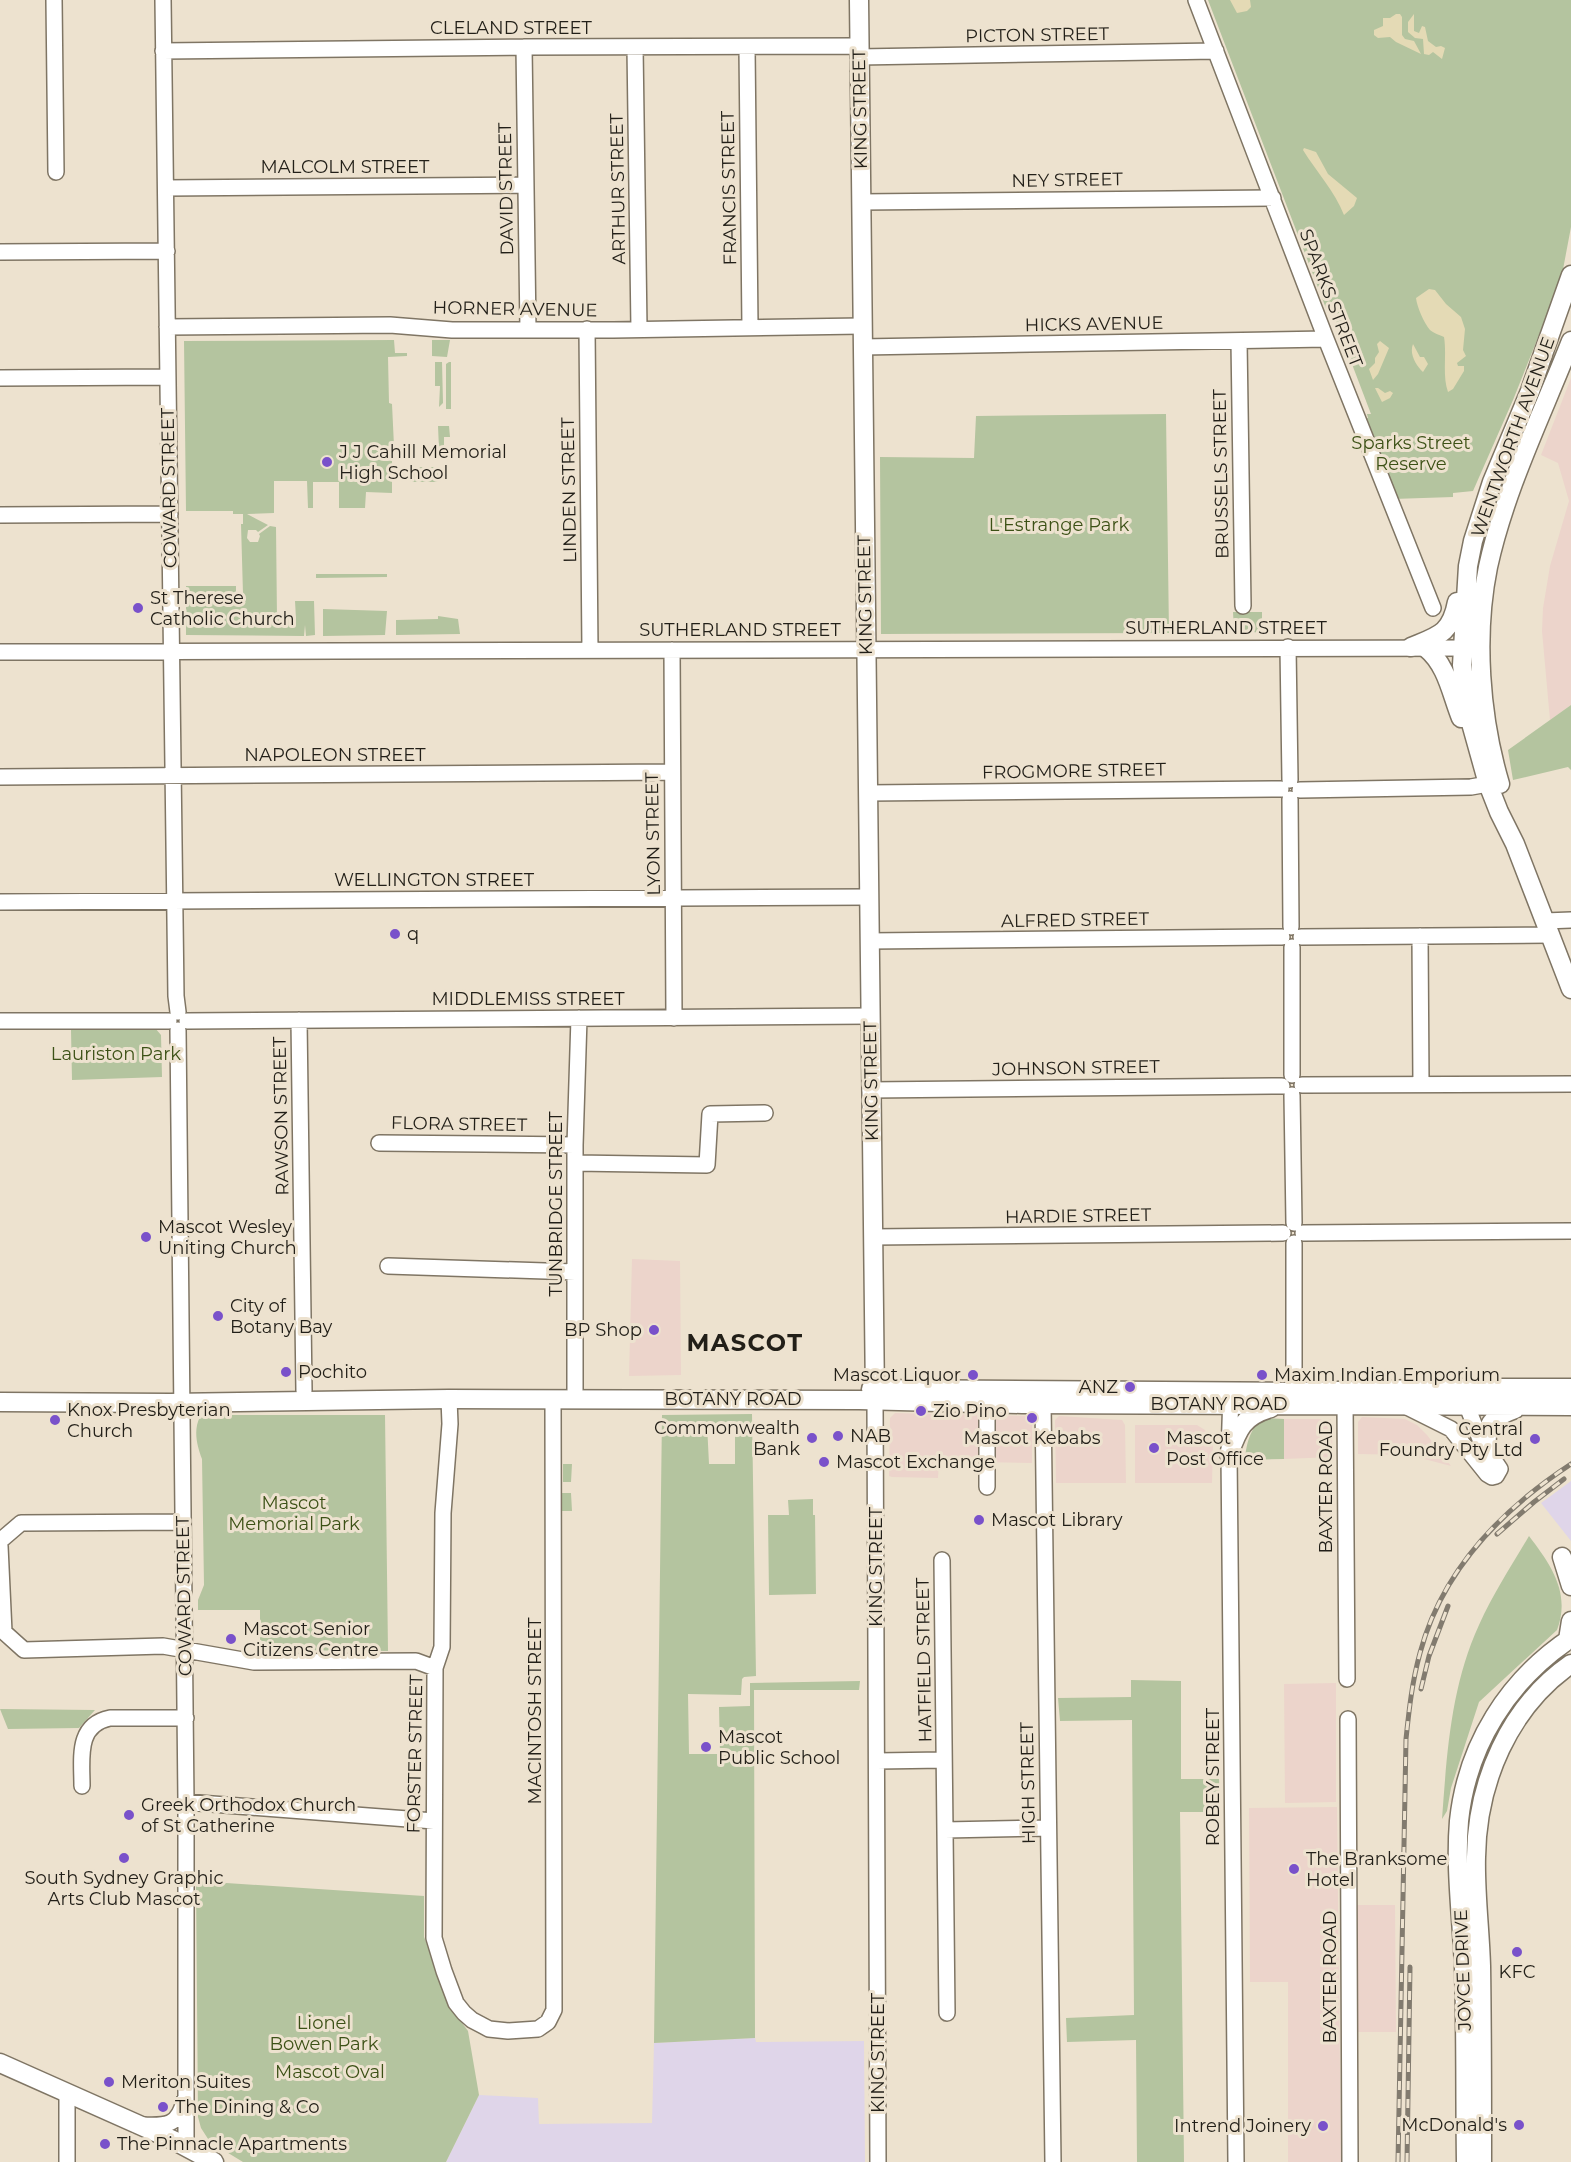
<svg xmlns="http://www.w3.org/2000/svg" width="1571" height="2162" font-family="Montserrat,sans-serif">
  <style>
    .commercial { fill: #ecd4cb }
    .industrial { fill: #dfd5e9 }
    .green { fill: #b4c49f; fill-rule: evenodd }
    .sand { fill: #e4dab5 }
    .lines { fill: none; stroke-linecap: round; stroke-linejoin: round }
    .minor-casing { stroke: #7f7564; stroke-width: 18 }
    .major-casing { stroke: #7f7564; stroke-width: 21 }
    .minor { stroke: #fff; stroke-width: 15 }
    .major { stroke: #fff; stroke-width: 18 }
    .rail-casing { stroke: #827b6f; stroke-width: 5 }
    .rail { stroke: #ede2cf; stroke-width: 3; stroke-dasharray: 9; stroke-linecap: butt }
    .poi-dot { fill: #7951ca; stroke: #ede2cf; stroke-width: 2 }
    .labels { text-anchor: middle; stroke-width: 6; stroke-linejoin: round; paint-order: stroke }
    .street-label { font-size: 18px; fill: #221f18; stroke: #ede2cf }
    .park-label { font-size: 18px; fill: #3c5116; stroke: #ede2cf }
    .poi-label { font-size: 18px; fill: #221f18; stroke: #ede2cf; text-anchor: start }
    .district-label { font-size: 24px; font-weight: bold; letter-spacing: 1.5px; fill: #221f18; stroke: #ede2cf }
  </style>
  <rect width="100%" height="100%" fill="#ede2cf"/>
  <path class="commercial" d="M1571,378V705L1550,720L1542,631L1543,608L1550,566L1569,501L1558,463L1541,455Z
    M632,1259L680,1261L681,1375L629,1376Z
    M895,1413L1027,1416L1032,1422V1463L939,1461L938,1478L892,1477L889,1476L890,1418Z
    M1059,1416L1122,1420L1125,1425L1126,1483H1056L1055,1420Z
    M1362,1417L1405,1419L1417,1425L1427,1435L1451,1466L1409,1455L1358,1454V1422Z
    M1284,1419H1331L1333,1457L1284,1459Z
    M1135,1425H1197L1205,1430L1213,1444L1212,1483H1135Z
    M1336,1683V1802L1285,1803L1284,1684Z
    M1337,1807L1341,2162H1288V1982H1250L1249,1808Z
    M1355,1905H1395L1396,2032H1356Z"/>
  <path class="industrial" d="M1571,1481V1541L1541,1503Z
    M755,2038L756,2042L864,2041L865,2162H446L479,2095L538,2098L539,2124L652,2123L654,2043Z"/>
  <path class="green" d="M1208,0H1571V227L1561,280L1513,400L1473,491L1453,493V497L1393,499L1363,418H1368L1367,414H1371L1334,317L1327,311Z
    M394,340L395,353H407V356L388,357L389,403L392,404L394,446L367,447V450H392V493L366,492L365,508H339V482H313V508H308L307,481H274V513L247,514L268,525L258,532L256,530H248L247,538L250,542H258L260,536L259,534L270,526L276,527L277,619H296L295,601H314L315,635L306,636L305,625L304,636L186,635V586H236V594H243L241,524H243V514H233V511H186L184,341Z
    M432,340H450L447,357L432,356Z
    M435,362H442L443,403L439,407L440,386H435Z
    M449,362H451V409H446V364Z
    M1166,414L1169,633L881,634L880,457L974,458L976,416Z
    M438,426H449L450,437H444V449H439Z
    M410,467H438V482H410Z
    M316,574H387V577L316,578Z
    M323,609L387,611L385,635L323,636Z
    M1233,612H1262V633L1234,630Z
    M438,616L458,619L460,634L396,635V620L438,619Z
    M1571,705V770L1568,767L1513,780L1508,750Z
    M155,1028L161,1035L162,1077L72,1080L71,1030Z
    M752,1414L756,1676L744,1677L742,1679L741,1695L688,1694L689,1754H720L719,1707L750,1706V1683L860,1681L859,1690H754L755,2038L654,2043L662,1415ZM707,1424L735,1425V1464H709Z
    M385,1415L388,1651L260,1650V1610H198V1600L204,1585L202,1459C197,1446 193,1430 200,1417L206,1415Z
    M1264,1418L1284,1419V1459L1245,1460C1246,1445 1250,1427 1264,1418Z
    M563,1464H572L571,1482H563Z
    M562,1493H571L572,1511H562Z
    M813,1499V1515H815L816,1594L769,1595L768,1515H789L788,1500Z
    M1529,1536C1551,1565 1571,1593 1557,1630L1479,1702L1451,1788L1447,1811L1442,1819C1447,1752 1451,1686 1479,1625C1493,1594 1512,1565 1529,1536Z
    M1131,1680L1181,1681V1779H1219L1220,1812H1180L1184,2162H1137L1136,2040L1067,2042L1066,2018L1134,2015L1132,1720L1060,1721L1058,1698L1131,1697Z
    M0,1709L95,1710L79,1728L8,1729Z
    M196,1881L424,1896V1937L454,2012L468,2031L479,2095L446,2162H243L210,2142L201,2128L198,2117Z"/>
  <path class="sand" d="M1230,0H1250L1251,7L1247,11L1237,13Z
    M1396,14H1400L1402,17V35L1405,39L1414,41L1421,54L1396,42L1390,37L1378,38L1374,35V30L1383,26V18H1390Z
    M1414,14V31L1419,33L1422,26L1425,27L1428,41L1436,47L1441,46L1445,48L1442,59L1433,52L1429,55L1424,54L1423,39L1415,38L1408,32V22Z
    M1304,148L1316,152L1328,174L1357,198L1354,206L1344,215C1335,192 1316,171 1303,150Z
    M1429,289L1435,290L1446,304L1461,317L1465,329L1463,350L1466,356L1457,363L1458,366H1464V371L1453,389L1448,392C1442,375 1447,355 1444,337C1440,335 1433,333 1430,330C1424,323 1417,307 1416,298Z
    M1380,341L1389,348L1378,374L1373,380L1369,369L1375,363V358L1379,352L1377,344Z
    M1413,344L1420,357H1424L1428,364L1423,372C1416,365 1409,354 1413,344Z
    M1375,388H1378L1385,393L1390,391L1393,393L1390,398L1382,402Z"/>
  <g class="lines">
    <defs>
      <path id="minor" d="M54,0L56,172
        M163,0L176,996L178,1012
        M1196,0L1326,339L1433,608
        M524,47L528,330
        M635,47L639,329
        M747,48L750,327
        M163,51L524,47L859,46
        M859,57L1216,51
        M166,188L525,185
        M861,202L1273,198
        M0,252L167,251
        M167,327L390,325L452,330H613L862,326
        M587,329L590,650
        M1239,341L1243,606
        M862,347L1326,339
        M0,378L168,377
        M0,515L170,514
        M1288,647L1290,780
        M672,650L674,1018
        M0,652L1475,648
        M0,777L671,772
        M1300,790L1471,787L1488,784
        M868,793L1281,789
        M1290,799L1291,927
        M0,902L869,897
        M1545,921L1571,920
        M1420,936L1421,1084
        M1301,937L1550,935
        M869,941L1282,937
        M1292,947V1075
        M299,1020L304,1391
        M0,1021H169
        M187,1021L870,1016
        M178,1030L186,1802V2147
        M1302,1085L1571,1084
        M870,1090L1282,1086
        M1292,1095L1294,1223
        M379,1143L575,1145
        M575,1163L707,1165L710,1114L765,1113
        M1303,1233L1571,1231
        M873,1237L1283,1233
        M1294,1243V1392
        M388,1266L575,1272
        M575,1390V1145L579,1018
        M1231,1394L1229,1454L1236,2162
        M449,1399L450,1424L443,1513L442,1647L435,1668L434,1938L444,1971L456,2003L464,2013L472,2020L489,2029L508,2031L538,2029L548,2022L554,2010L553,1399
        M875,1401L878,2162
        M1043,1404L1053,2162
        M1345,1404L1347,1679
        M1405,1406L1451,1429L1487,1474L1492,1477L1496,1476L1500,1469L1480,1439L1463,1396
        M987,1487V1403
        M0,1541L21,1523L183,1522
        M0,1546L4,1632L24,1650L163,1646L254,1662L416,1661L435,1668
        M942,1560L947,2013
        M1348,1719L1350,2162
        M877,1761L944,1760
        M82,1786C82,1758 76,1725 110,1718H186
        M186,1802L434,1821
        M945,1830L1048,1828
        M143,2125C166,2126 178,2126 184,2101
        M67,2162V2093"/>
      <path id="major" d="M859,0L875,1399
        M1571,275L1530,391L1492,482L1473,541L1468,566L1462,665L1469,716L1488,784L1499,812L1515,844L1571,989
        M1411,647C1438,636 1451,634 1457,602
        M1426,648C1447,665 1451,693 1461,718
        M1500,784C1480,717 1474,636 1488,567C1505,489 1542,415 1571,341
        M871,1389L1294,1392L1460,1388H1571
        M0,1402L170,1403L449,1399L859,1400L1022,1404L1571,1406
        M1487,1451C1485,1425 1490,1418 1515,1409
        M1229,1454C1238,1429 1243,1416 1271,1408
        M1562,1557L1571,1586
        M1568,1640L1571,1621
        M0,2063L173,2140L214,2162
        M1466,2162C1465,2097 1466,2032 1464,1967C1462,1919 1455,1869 1459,1821C1467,1745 1508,1680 1571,1638
        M1482,2162C1482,2097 1482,2031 1481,1966C1480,1930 1475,1893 1476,1857C1477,1782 1509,1707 1571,1664"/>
    </defs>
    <use href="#minor" class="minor-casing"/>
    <use href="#major" class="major-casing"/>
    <use href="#minor" class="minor"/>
    <use href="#major" class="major"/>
    <defs>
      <path id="rail" d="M1497,1534L1534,1502L1564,1479
        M1421,1689L1429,1656L1448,1606
        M1398,2162L1406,1739C1409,1710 1412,1682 1420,1653C1442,1570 1501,1510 1571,1464
        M1407,2162L1410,1967"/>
    </defs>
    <use href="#rail" class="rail-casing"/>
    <use href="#rail" class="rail"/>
  </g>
  <g class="poi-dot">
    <circle cx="327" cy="462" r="6"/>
    <circle cx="138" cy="608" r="6"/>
    <circle cx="395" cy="934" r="6"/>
    <circle cx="146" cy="1237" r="6"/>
    <circle cx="218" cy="1316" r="6"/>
    <circle cx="654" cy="1330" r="6"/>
    <circle cx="286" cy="1372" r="6"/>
    <circle cx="973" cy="1375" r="6"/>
    <circle cx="1262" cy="1375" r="6"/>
    <circle cx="1130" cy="1387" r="6"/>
    <circle cx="921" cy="1411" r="6"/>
    <circle cx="1032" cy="1418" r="6"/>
    <circle cx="55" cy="1420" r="6"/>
    <circle cx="838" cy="1436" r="6"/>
    <circle cx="812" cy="1438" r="6"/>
    <circle cx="1535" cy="1439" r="6"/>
    <circle cx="1154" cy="1448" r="6"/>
    <circle cx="824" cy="1462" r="6"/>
    <circle cx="979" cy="1520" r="6"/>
    <circle cx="231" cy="1639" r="6"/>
    <circle cx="706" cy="1747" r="6"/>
    <circle cx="129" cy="1815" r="6"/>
    <circle cx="124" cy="1858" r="6"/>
    <circle cx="1294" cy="1869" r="6"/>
    <circle cx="1517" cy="1952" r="6"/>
    <circle cx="109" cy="2082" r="6"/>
    <circle cx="163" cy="2107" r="6"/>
    <circle cx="1519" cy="2125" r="6"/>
    <circle cx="1323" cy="2126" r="6"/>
    <circle cx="105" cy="2144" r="6"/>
  </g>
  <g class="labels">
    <g class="street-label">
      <text x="511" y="34">CLELAND STREET</text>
      <text transform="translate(1037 35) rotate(-1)" y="6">PICTON STREET</text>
      <text transform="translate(860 109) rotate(-91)" y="6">KING STREET</text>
      <text x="345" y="173">MALCOLM STREET</text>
      <text transform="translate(1067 180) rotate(-1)" y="6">NEY STREET</text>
      <text transform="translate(729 188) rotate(-91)" y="6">FRANCIS STREET</text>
      <text transform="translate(506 189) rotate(-91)" y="6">DAVID STREET</text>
      <text transform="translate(618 189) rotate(-91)" y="6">ARTHUR STREET</text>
      <text transform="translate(1331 298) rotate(69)" y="6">SPARKS STREET</text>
      <text transform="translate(515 309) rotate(1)" y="6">HORNER AVENUE</text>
      <text transform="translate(1094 324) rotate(-1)" y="6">HICKS AVENUE</text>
      <text transform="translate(1513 437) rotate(-70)" y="6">WENTWORTH AVENUE</text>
      <text transform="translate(1221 474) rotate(-91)" y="6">BRUSSELS STREET</text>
      <text transform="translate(169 488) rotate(-91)" y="6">COWARD STREET</text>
      <text transform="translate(569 490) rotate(-91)" y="6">LINDEN STREET</text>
      <text transform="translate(865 595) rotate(-91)" y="6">KING STREET</text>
      <text x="1226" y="634">SUTHERLAND STREET</text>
      <text x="740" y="636">SUTHERLAND STREET</text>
      <text x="335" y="761">NAPOLEON STREET</text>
      <text transform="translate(1074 771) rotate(-1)" y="6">FROGMORE STREET</text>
      <text transform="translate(653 834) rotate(-91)" y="6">LYON STREET</text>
      <text x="434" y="886">WELLINGTON STREET</text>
      <text transform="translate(1075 920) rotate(-1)" y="6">ALFRED STREET</text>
      <text x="528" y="1005">MIDDLEMISS STREET</text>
      <text transform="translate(1076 1068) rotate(-1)" y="6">JOHNSON STREET</text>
      <text transform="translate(871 1081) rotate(-91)" y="6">KING STREET</text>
      <text transform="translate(281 1116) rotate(-91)" y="6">RAWSON STREET</text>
      <text transform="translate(459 1124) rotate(1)" y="6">FLORA STREET</text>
      <text transform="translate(556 1204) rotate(-90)" y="6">TUNBRIDGE STREET</text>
      <text transform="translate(1078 1216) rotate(-1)" y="6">HARDIE STREET</text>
      <text x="733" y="1405">BOTANY ROAD</text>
      <text x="1219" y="1410">BOTANY ROAD</text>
      <text transform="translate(1326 1487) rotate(-90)" y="6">BAXTER ROAD</text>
      <text transform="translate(876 1567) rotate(-90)" y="6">KING STREET</text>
      <text transform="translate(184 1596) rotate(-91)" y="6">COWARD STREET</text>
      <text transform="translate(924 1660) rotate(-91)" y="6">HATFIELD STREET</text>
      <text transform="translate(535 1711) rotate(-90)" y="6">MACINTOSH STREET</text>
      <text transform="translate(415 1754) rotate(-89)" y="6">FORSTER STREET</text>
      <text transform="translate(1213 1777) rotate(-90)" y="6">ROBEY STREET</text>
      <text transform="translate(1028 1783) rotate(-91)" y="6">HIGH STREET</text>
      <text transform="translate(1463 1970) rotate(-92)" y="6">JOYCE DRIVE</text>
      <text transform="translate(1330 1977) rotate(-90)" y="6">BAXTER ROAD</text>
      <text transform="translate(878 2053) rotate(-90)" y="6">KING STREET</text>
    </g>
    <g class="park-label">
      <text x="1411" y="449">Sparks Street<tspan x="1411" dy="21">Reserve</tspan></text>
      <text x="1059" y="531">L'Estrange Park</text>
      <text x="116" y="1060">Lauriston Park</text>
      <text x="294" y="1509">Mascot<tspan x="294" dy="21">Memorial Park</tspan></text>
      <text x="324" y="2029">Lionel<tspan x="324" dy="21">Bowen Park</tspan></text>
      <text x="330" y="2078">Mascot Oval</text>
    </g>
    <g class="poi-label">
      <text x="339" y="458">J J Cahill Memorial<tspan x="339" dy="21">High School</tspan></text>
      <text x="150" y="604">St Therese<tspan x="150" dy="21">Catholic Church</tspan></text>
      <text x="407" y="940">q</text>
      <text x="158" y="1233">Mascot Wesley<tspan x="158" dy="21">Uniting Church</tspan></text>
      <text x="230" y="1312">City of<tspan x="230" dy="21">Botany Bay</tspan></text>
      <text x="642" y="1336" text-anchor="end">BP Shop</text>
      <text x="298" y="1378">Pochito</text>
      <text x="961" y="1381" text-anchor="end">Mascot Liquor</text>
      <text x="1274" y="1381">Maxim Indian Emporium</text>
      <text x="1118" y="1393" text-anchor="end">ANZ</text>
      <text x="67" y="1416">Knox Presbyterian<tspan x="67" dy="21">Church</tspan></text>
      <text x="933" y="1417">Zio Pino</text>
      <text x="800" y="1434" text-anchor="end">Commonwealth<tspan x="800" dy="21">Bank</tspan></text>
      <text x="1523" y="1435" text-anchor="end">Central<tspan x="1523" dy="21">Foundry Pty Ltd</tspan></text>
      <text x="850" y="1442">NAB</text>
      <text x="1032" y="1444" text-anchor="middle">Mascot Kebabs</text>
      <text x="1166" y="1444">Mascot<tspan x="1166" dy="21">Post Office</tspan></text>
      <text x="836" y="1468">Mascot Exchange</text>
      <text x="991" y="1526">Mascot Library</text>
      <text x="243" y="1635">Mascot Senior<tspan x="243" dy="21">Citizens Centre</tspan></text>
      <text x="718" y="1743">Mascot<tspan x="718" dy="21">Public School</tspan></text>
      <text x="141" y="1811">Greek Orthodox Church<tspan x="141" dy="21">of St Catherine</tspan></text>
      <text x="1306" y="1865">The Branksome<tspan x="1306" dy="21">Hotel</tspan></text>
      <text x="124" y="1884" text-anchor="middle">South Sydney Graphic<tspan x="124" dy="21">Arts Club Mascot</tspan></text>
      <text x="1517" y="1978" text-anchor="middle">KFC</text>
      <text x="121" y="2088">Meriton Suites</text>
      <text x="175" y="2113">The Dining &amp; Co</text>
      <text x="1507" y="2131" text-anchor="end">McDonald's</text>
      <text x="1311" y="2132" text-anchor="end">Intrend Joinery</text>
      <text x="117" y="2150">The Pinnacle Apartments</text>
    </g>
    <g class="district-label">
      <text x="745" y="1351">MASCOT</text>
    </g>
  </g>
</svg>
